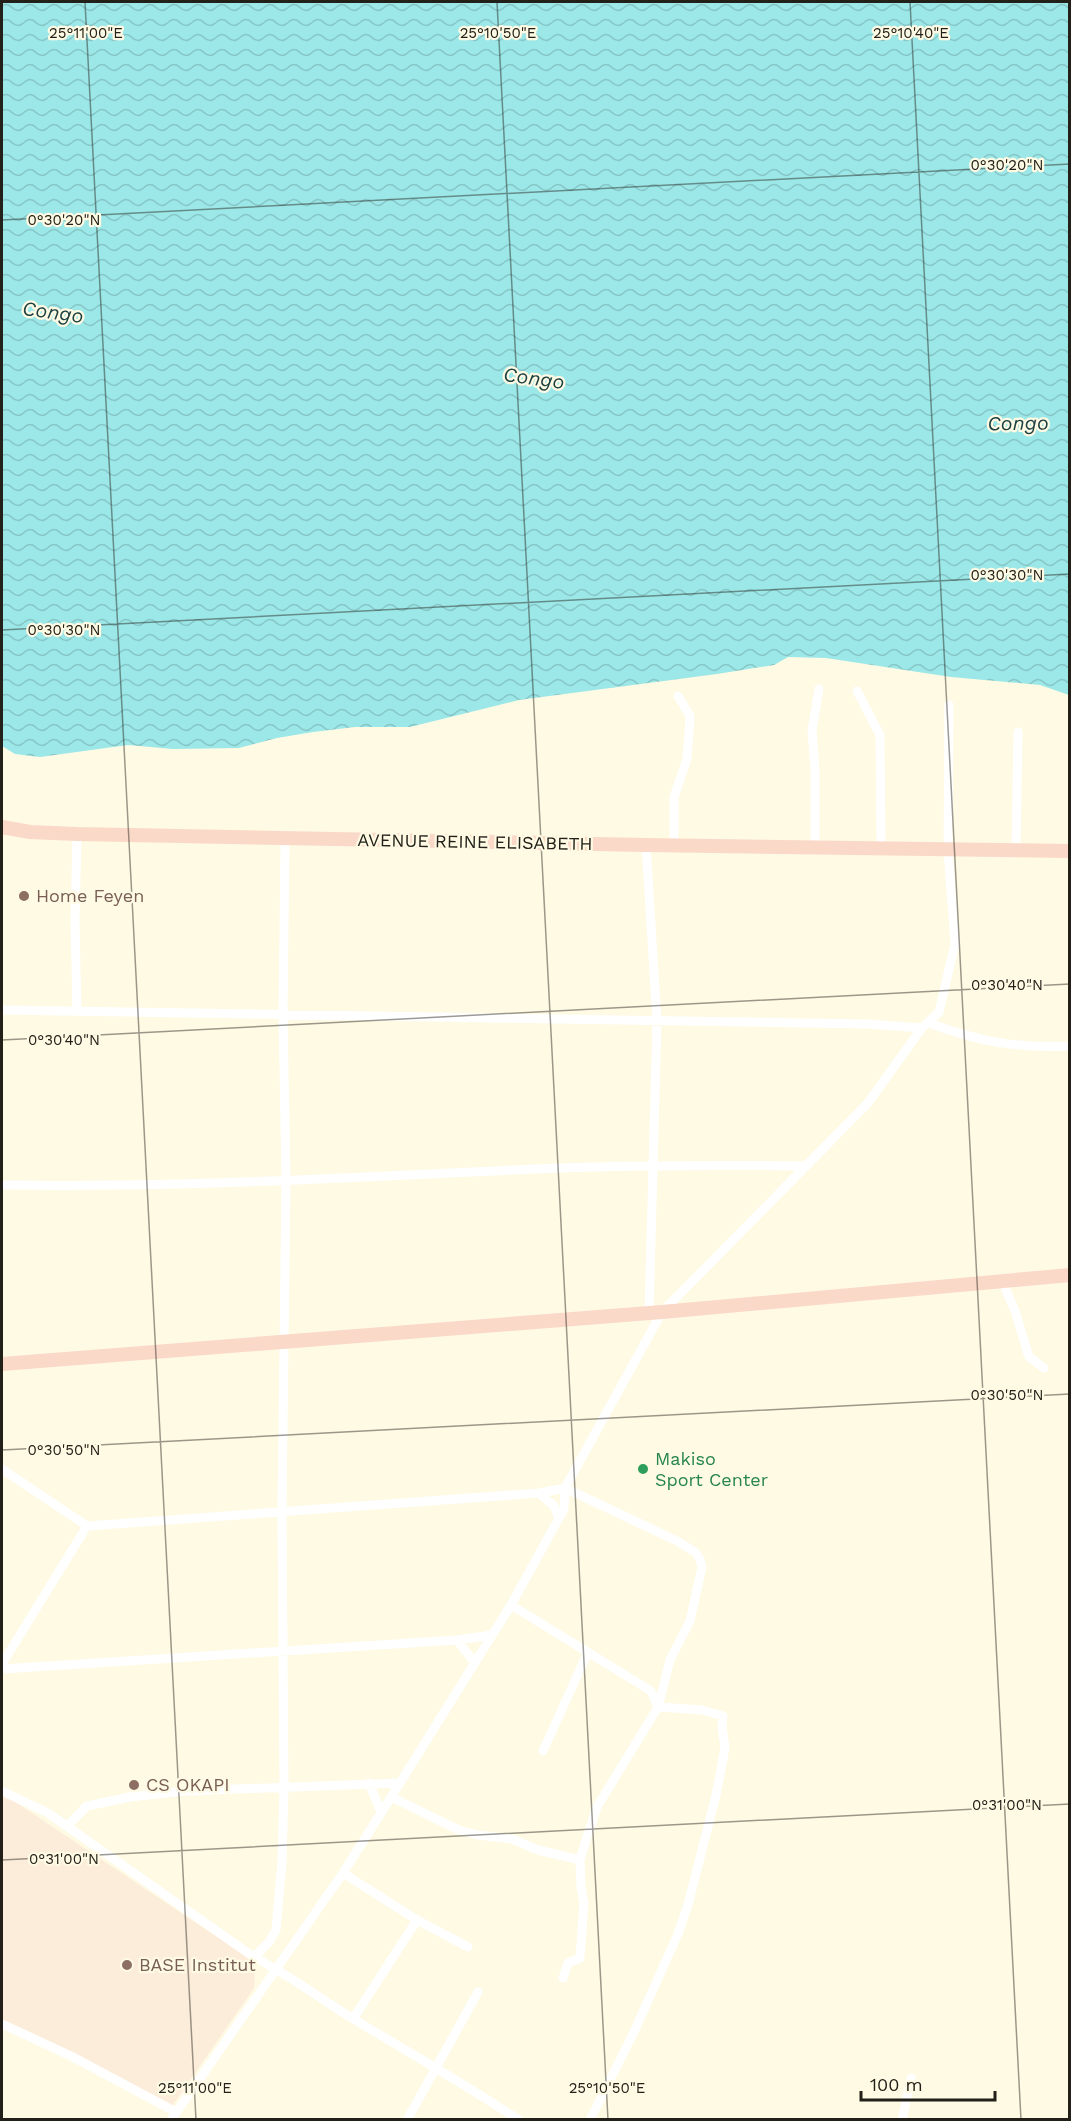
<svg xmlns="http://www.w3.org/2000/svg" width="1071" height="2121" font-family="'Work Sans',sans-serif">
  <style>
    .education { fill: #fcedda }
    .water { fill: url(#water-waves) }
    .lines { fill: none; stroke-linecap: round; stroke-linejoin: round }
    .street { stroke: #fff; stroke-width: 9 }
    .secondary { stroke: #fad9c8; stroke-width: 14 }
    .ticks { fill: none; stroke: #222018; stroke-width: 1.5; stroke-opacity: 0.45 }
    .education-dot { fill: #8d6e63; stroke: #fffae4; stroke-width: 2 }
    .leisure-dot { fill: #2e9e5b; stroke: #fffae4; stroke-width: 2 }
    .labels { text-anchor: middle; stroke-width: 4.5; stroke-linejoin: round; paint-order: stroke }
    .street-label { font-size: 18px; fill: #222018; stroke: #fffae4 }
    .education-label { font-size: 18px; fill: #785e54; stroke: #fffae4; text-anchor: start }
    .leisure-label { font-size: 18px; fill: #27864d; stroke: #fffae4; text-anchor: start }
    .water-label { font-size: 20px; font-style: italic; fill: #1d4142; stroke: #fffae4 }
    .ticks-label { font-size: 15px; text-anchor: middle; fill: #222018; stroke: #fffae4; stroke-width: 4.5; stroke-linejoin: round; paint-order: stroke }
  </style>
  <defs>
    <pattern id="water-waves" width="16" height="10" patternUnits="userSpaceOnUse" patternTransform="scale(1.5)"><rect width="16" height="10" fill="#9ce7e8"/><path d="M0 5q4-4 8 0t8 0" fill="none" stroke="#86c6c6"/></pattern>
  </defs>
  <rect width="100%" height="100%" fill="#fffae4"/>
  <path class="education" d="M2,1793L250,1959L255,1971L254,1988L170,2109L2,2025Z"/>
  <path class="water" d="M2,2H1069V695L1040,685L951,677L826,658L788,657L774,665L717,674L519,700L410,727H355L313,732L277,738L239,748L173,749L128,745L40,757L15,754L2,746Z"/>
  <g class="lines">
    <path class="street" d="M857,691L880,735L881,848
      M77,834L75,922L77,1011
      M646,845L657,1022L649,1312
      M674,845V797L687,759L690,716L678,696
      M815,846V769L812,731L819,689
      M1016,849L1018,732
      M2,1010L867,1024L922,1028
      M929,1023C976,1041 1019,1049 1070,1046
      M2,1185C187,1188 373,1176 559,1168C641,1165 722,1165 804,1166
      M1002,1281L1015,1311L1029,1357L1044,1368
      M2,1469L87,1526L539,1493L565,1488L677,1541L695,1552L700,1559L702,1567L690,1621L670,1660L658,1707L597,1807L585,1843L580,1860L581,1887L584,1903L580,1958L568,1963L563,1978
      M539,1493L554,1506L559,1518
      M511,1605L651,1691L658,1707
      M457,1640L475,1663
      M2,1664L87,1526
      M2,1669L457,1640L492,1635
      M543,1751L588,1652
      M369,1783L381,1812
      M2,1791L48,1813L254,1957C289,1975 321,1999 355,2020C410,2053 465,2084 519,2120
      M391,1797L459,1830L478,1835L512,1839L538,1850L580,1860
      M67,1826L87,1806L130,1797L185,1791L400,1783
      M343,1873L417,1920L468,1947
      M254,1957L269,1942L276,1930L282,1862L284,1788L282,1511L286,1179L283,1015L285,838
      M353,2019L417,1920
      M2,2024L71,2056L176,2112
      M171,2120L343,1873L400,1783L511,1605L559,1518L564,1509L565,1488L662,1312L867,1104L922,1028L939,1012L955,944L948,850L949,705
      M407,2120L478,1992
      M590,2120L633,2034L678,1934L688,1905L716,1795L725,1748L722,1727L723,1716L702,1710L658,1707
      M902,2120L911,2078"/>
    <path class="secondary" d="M2,827L30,832L77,834L646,845L1070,851
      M2,1364L662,1312L1070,1275"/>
  </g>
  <path class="ticks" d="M85,2L196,2120M497,2L608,2120M910,2L1021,2120M2,220L1070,164M2,630L1070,574M2,1040L1070,984M2,1450L1070,1394M2,1860L1070,1804"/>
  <g class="education-dot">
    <circle cx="24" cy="896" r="6"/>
    <circle cx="134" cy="1785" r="6"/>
    <circle cx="127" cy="1965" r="6"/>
  </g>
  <circle class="leisure-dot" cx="643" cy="1469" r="6"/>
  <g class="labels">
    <g class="street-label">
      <text transform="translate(475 842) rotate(1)" y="6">AVENUE REINE ELISABETH</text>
    </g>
    <g class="education-label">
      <text x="36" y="902">Home Feyen</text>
      <text x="146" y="1791">CS OKAPI</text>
      <text x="139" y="1971">BASE Institut</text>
    </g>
    <g class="leisure-label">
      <text x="655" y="1465">Makiso<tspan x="655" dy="21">Sport Center</tspan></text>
    </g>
    <g class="water-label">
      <text transform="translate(53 312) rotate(8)" y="7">Congo</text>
      <text transform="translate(534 378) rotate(8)" y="7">Congo</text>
      <text transform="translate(1018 423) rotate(-1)" y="7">Congo</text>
    </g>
  </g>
  <g class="ticks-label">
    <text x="86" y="38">25°11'00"E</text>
    <text x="498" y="38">25°10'50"E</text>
    <text x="911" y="38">25°10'40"E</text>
    <text x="1007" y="170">0°30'20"N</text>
    <text x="64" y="225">0°30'20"N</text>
    <text x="1007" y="580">0°30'30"N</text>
    <text x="64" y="635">0°30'30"N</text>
    <text x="1007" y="990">0°30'40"N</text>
    <text x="64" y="1045">0°30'40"N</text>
    <text x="1007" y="1400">0°30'50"N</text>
    <text x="64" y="1455">0°30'50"N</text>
    <text x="1007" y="1810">0°31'00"N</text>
    <text x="64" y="1864">0°31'00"N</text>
    <text x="195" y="2093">25°11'00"E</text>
    <text x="607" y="2093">25°10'50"E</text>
  </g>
  <rect width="1071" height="2121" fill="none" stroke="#222018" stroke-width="6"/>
  <path d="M861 2091v9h134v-9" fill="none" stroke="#222018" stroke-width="3"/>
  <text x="870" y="2091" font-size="18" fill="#222018" stroke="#fffae4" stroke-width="4.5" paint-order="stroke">100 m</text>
</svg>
